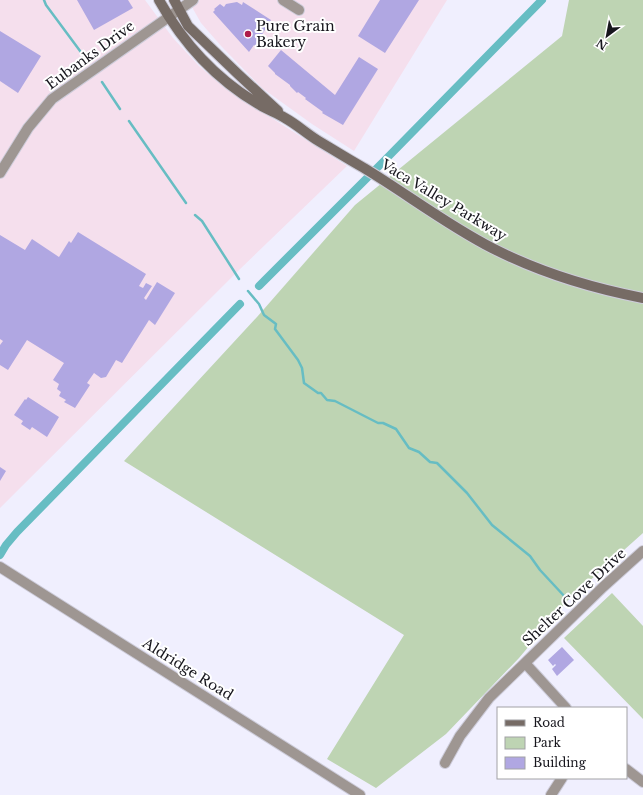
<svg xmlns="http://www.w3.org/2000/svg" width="643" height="795" font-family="'Libre Baskerville',serif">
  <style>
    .industrial { fill: #f5dfed }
    .green { fill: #bed4b3 }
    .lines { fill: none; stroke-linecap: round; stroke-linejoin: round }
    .stream { stroke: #67bdc3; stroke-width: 2.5 }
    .canal { stroke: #67bdc3; stroke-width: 8 }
    .building { fill: #b0a7e2 }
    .street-casing { stroke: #cdccda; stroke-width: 12 }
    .secondary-casing { stroke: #cdccda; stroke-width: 12 }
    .street { stroke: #9e9692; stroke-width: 10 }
    .secondary { stroke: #766b65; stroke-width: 10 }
    .poi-dot { fill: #ae1c4a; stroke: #fff; stroke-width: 1.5 }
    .labels { text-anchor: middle; stroke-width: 4; stroke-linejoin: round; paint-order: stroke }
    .poi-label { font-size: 14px; fill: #17161d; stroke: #fff; text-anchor: start }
    .street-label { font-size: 14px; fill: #17161d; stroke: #fff }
  </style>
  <rect width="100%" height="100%" fill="#f0effe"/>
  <path class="industrial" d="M0,0H145L173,38L199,66L226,89L347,166L238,271L0,508Z
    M188,0H447L354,151L312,124L262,88L222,47L201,23Z"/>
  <path class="green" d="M569,0H643V533L567,601L519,658L446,734L376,788L327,759L404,635L124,461L257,317L355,205L562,36Z
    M612,593L643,626V719L564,638Z"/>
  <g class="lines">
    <path class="stream" d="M44,0L46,5L86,59
      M102,82L120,109
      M129,121L186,203
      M195,215L202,221L239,279
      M248,291L259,304L264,315L276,324L275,329L298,360L302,368L304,383L318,393H321L327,400L335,401L378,423H383L396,429L409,448L419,452L430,462L437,463L467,493L492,525L530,556L540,570L566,598"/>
    <path class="canal" d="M259,286L386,159L542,0
      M0,555L6,545L17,532L240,304"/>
  </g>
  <path class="building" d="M77,0H128L133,8L94,30Z
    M380,0H419L385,53L358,36Z
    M237,2L242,5L243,2L271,20L255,46L254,45L249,52L213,12L215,10L214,9L220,4L224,7L226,4Z
    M0,31L41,56L18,93L0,81Z
    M281,50L335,95L359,57L378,69L343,125L322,113L323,112L305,99L306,98L298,92L297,93L290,86V85L275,74V73L268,66Z
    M78,232L146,274L139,286L143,288L146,283L152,286L144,298L146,300L157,282L175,293L155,325L149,320L122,363L116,360L106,377L101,378L94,373L87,383L90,385L75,408L64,402L66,400L59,396L61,392L57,389L59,384L53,380L64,363L27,340L8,370L0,365V345L3,341L0,339V235L25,250L32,239L59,257L69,241L71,243Z
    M28,397L59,417L47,437L32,427L30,430L21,424L23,421L14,415L25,399L26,400Z
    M0,467L6,471L0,481Z
    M562,647L574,660L557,676L552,669L556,665L555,664L553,666L548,660Z"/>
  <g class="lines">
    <defs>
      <path id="street" d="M283,0L299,10
        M0,173L28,128L52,99L193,0
        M0,567L360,795
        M525,663L566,708
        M445,763L460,736L489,698L603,587L643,551
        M626,769L643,782
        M551,795L562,778"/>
      <path id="secondary" d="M159,0C183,43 217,80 260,105C268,110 277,113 285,118C296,124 306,133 317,140C332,149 348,159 364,168C407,194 447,225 492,248C539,272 591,288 643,298
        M174,0L188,26L239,75L278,111"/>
    </defs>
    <use href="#street" class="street-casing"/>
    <use href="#secondary" class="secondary-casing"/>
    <use href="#street" class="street"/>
    <use href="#secondary" class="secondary"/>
  </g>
  <circle class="poi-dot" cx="248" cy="34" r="4"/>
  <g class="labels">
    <g class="poi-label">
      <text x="256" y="31">Pure Grain<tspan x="256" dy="16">Bakery</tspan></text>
    </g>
    <g class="street-label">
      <text transform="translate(90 55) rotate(-36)" y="5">Eubanks Drive</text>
      <text transform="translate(444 200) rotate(31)" y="5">Vaca Valley Parkway</text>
      <text transform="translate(574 597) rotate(-43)" y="5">Shelter Cove Drive</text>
      <text transform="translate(188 669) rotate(32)" y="5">Aldridge Road</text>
    </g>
  </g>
  <rect x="497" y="707" width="130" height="72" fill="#ffffff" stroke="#a2a2a5"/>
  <rect x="505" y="720" width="20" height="6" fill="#766b65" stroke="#a2a2a5"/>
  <text x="533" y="727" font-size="12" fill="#17161d">Road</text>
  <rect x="505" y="737" width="20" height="12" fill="#bed4b3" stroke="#a2a2a5"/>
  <text x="533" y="747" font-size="12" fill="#17161d">Park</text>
  <rect x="505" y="757" width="20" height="12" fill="#b0a7e2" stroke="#a2a2a5"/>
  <text x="533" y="767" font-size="12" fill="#17161d">Building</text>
  <g transform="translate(607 36) rotate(212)" stroke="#ffffff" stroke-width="3" paint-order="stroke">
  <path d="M0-3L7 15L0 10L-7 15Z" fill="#17161d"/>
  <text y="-6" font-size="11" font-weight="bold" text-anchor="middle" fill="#17161d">N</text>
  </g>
</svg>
